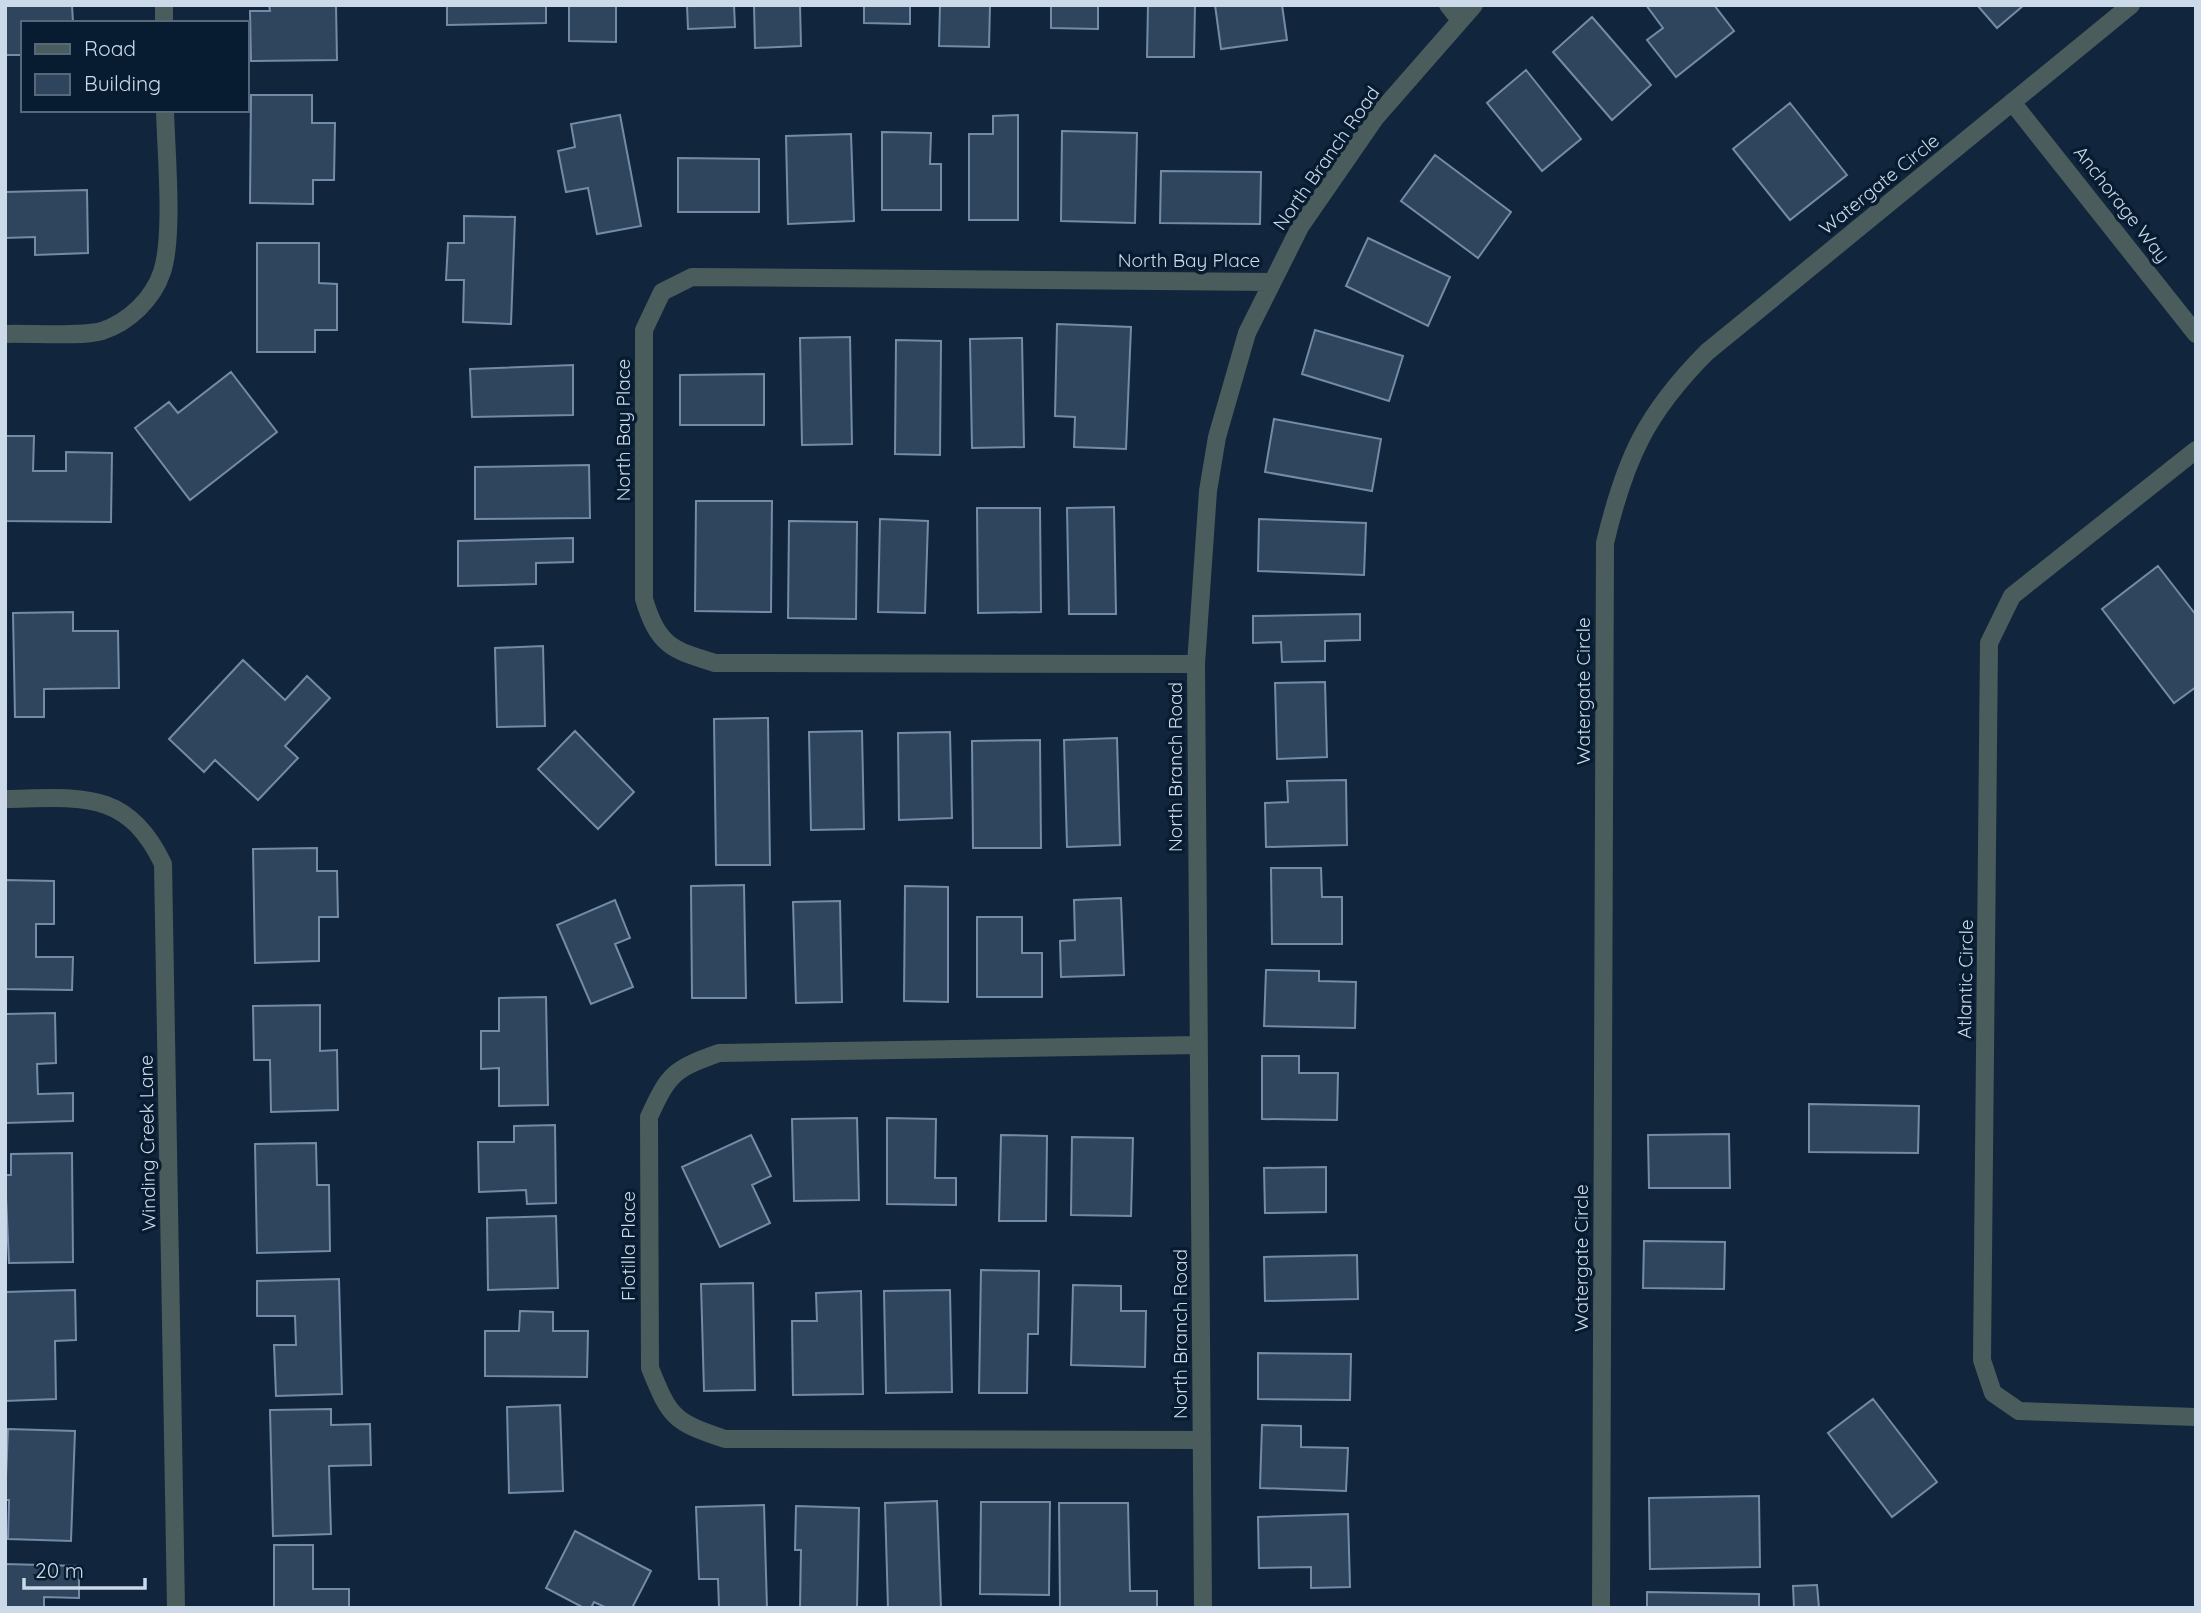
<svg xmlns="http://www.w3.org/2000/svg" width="2201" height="1613" font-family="Quicksand,sans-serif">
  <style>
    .building { fill: #2f455d; stroke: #738ba6; stroke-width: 2 }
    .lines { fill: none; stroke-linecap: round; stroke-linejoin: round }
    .minor { stroke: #4a5d5c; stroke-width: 18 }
    .labels { text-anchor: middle; stroke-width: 7; stroke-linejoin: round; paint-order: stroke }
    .street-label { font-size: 19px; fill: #ccd9e8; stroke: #071c31 }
  </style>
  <rect width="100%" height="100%" fill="#11263c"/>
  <path class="building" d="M5,5H72L73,23H23V55H5Z
    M269,5H336L337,60L251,61L250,11H270Z
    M447,5H546V23L447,25Z
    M569,5H616V42L569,41Z
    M687,5H734L735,27L688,29Z
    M754,5H800L801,46L755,48Z
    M864,5H910V24L864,23Z
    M940,5H990L989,47L939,46Z
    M1051,5H1098V29L1051,28Z
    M1148,5H1195L1194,57H1147Z
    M1215,5H1282L1287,40L1221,49Z
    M1646,5H1714L1734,31L1676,77L1647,40L1663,28Z
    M1977,5H2024L1997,28Z
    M1592,17L1651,85L1612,120L1553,52Z
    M1526,70L1581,139L1542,171L1487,103Z
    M251,95H312V123H335L334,180H313V204L250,203Z
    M1790,103L1847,175L1790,220L1733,149Z
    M620,115L641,226L597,234L588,188L566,192L558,151L575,147L571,124Z
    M1018,115V220H969V134H993V116Z
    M1062,131L1137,133L1135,223L1061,221Z
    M882,132L931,133L930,164H941V210H882Z
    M851,134L854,221L788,224L786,136Z
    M1435,155L1511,212L1478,258L1401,201Z
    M678,158L759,159V212H678Z
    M1161,171L1261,172L1260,224L1160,223Z
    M87,190L88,253L35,255V237L5,238V192Z
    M464,216L515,217L511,324L463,322L464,280H446L448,243H464Z
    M1368,238L1450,277L1428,326L1346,286Z
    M257,243H319V283L337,284V330H315V352H257Z
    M1057,324L1131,327L1126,449L1074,447L1075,417L1055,416Z
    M1315,330L1403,356L1389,401L1302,374Z
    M850,337L852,444L802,445L800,338Z
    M1022,338L1024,447L972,448L970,339Z
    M896,340L941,341L940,455L895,454Z
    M573,365V415L472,417L470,369Z
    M231,372L277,432L190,500L135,428L169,402L178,413Z
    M764,374V425H680V375Z
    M1274,419L1381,439L1372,491L1265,472Z
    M5,436H34L33,471H66V452L112,453L111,522L5,521Z
    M589,465L590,518L475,519V467Z
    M696,501H772L771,612L695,611Z
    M1114,507L1116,614H1069L1067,508Z
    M977,508H1040L1041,612L978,613Z
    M880,519L928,521L925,613L878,612Z
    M1259,519L1366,523L1364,575L1258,571Z
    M789,521L857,522L856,619L788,618Z
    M573,538V562L536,563V584L458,586V541Z
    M2158,566L2196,615V687L2174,703L2102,609Z
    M73,612V631H118L119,688L44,689V717H15L13,613Z
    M1360,614V640L1325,641V661L1282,662L1281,642L1253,643V616Z
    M543,646L545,726L497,727L495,648Z
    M243,660L285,700L307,676L330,698L285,746L298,758L258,800L215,760L204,772L169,739Z
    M1325,682L1327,757L1277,759L1275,683Z
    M768,718L770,865H716L714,719Z
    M575,731L634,792L598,829L538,769Z
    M862,731L864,829L811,830L809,732Z
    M950,732L952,818L899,820L898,733Z
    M1117,738L1120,845L1067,847L1064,740Z
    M1040,740L1041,848H973L972,741Z
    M1346,780L1347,845L1266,847L1265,803L1288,802L1287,781Z
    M317,848V871H337L338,917H319V961L255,963L253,849Z
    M1271,868H1321L1322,897H1342V944H1272Z
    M5,880L54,881V924H36V957H73L72,990L5,989Z
    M744,885L746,998H692L691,886Z
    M905,886L948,887V1002L904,1001Z
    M1121,898L1124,975L1061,977L1060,941L1075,940L1074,900Z
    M615,900L630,938L615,944L633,987L591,1004L557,925Z
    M840,901L842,1002L796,1003L793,902Z
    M977,917H1022V953H1042V997H977Z
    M1266,970L1319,971V981L1356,982L1355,1028L1264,1026Z
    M546,997L548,1105L499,1106V1068L481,1069V1031H499V998Z
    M320,1005V1051L337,1050L338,1110L271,1112L270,1060H254L253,1006Z
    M55,1013L56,1063L37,1064L38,1094L73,1093V1121L5,1123V1014Z
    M1262,1056H1299V1073H1338L1337,1120L1262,1119Z
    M1809,1104L1919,1106L1918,1153L1809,1152Z
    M857,1118L859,1200L794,1201L792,1119Z
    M887,1118L936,1119L935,1178H956V1205L887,1204Z
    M555,1125L556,1203L527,1204L526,1190L479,1192L478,1142H514V1126Z
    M1729,1134L1730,1188H1649L1648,1135Z
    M751,1135L771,1176L752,1185L770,1223L720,1247L682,1167Z
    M1001,1135L1047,1136L1046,1221H999Z
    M1072,1137L1133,1138L1131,1216L1071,1215Z
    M316,1143L317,1185H329L330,1251L257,1253L255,1144Z
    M72,1153L73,1262L9,1263L5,1175H11V1154Z
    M1326,1167V1212L1265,1213L1264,1168Z
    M556,1216L558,1288L488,1290L487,1218Z
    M1644,1241L1725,1242L1724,1289L1643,1288Z
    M1357,1255L1358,1299L1265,1301L1264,1257Z
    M981,1270L1039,1271L1038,1334H1028L1027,1393H979Z
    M339,1279L342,1394L276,1396L274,1345H296L295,1316H257V1281Z
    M753,1283L755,1390L704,1391L701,1284Z
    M1073,1285L1121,1286V1311H1146L1145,1367L1071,1365Z
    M75,1290L76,1340L55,1341L56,1399L5,1401V1292Z
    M950,1290L952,1392L886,1393L884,1291Z
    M861,1291L863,1394L793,1395L792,1321H817L816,1293Z
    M520,1311L553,1312V1331H588L587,1377L485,1376V1331H519Z
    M1258,1353L1351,1354L1350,1400L1258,1399Z
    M1873,1399L1937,1482L1892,1517L1828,1433Z
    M560,1405L563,1491L509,1493L507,1407Z
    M331,1409V1425L370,1424L371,1465L329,1466L331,1534L273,1536L270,1410Z
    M1262,1425L1301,1426V1447L1348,1448L1346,1491L1260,1488Z
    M8,1429L75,1431L71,1541L8,1539L9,1500H5Z
    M1759,1496L1760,1567L1650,1569L1649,1498Z
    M937,1501L941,1608H888L885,1503Z
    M981,1502H1050L1049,1595L980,1594Z
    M1059,1503H1128L1130,1591H1157V1608H1060Z
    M764,1505L767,1608H719L718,1579H699L696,1507Z
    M796,1506L859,1508L857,1608H800L801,1550H795Z
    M1348,1514L1350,1587L1311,1588V1567L1259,1568L1258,1517Z
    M575,1531L651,1571L632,1608H607L594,1602L591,1608H584L546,1588Z
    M274,1545H313V1589H349V1608H274Z
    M5,1564L79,1566V1598L44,1597V1608H5Z
    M1817,1585L1819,1608H1794L1793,1586Z
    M1647,1592L1759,1594V1608H1647Z"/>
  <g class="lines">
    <path class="minor" d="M164,5V23
      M1448,5L1459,19
      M2012,102L2196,334
      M5,334C30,333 81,337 102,331C129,322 153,299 162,272C174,236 166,152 165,110
      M2196,450L2012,596L1989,643L1982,1360L1993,1393L2019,1411L2196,1417
      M1196,664L715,663C671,650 658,645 644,599V330L662,292L692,277L1271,282
      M5,799C79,798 127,788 163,864L176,1608
      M1198,1045L719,1053C674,1069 669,1073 649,1117L650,1368C670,1418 674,1422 725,1439L1202,1440
      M1203,1608L1196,664L1208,491L1217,437L1247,333L1300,227L1376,117L1474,5
      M1601,1608L1605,543C1625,459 1646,413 1707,352L2131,5"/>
  </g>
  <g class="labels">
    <g class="street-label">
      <text transform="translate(1326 158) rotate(-55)" y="7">North Branch Road</text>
      <text transform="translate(1879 184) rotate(-39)" y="7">Watergate Circle</text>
      <text transform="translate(2122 204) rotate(52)" y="7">Anchorage Way</text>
      <text x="1189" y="267">North Bay Place</text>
      <text transform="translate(623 430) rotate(-90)" y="7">North Bay Place</text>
      <text transform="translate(1583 691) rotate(-90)" y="7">Watergate Circle</text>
      <text transform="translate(1175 767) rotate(-90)" y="7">North Branch Road</text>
      <text transform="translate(1965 979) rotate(-89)" y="7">Atlantic Circle</text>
      <text transform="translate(147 1143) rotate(-91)" y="7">Winding Creek Lane</text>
      <text transform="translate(628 1246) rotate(-90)" y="7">Flotilla Place</text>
      <text transform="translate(1581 1258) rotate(-90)" y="7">Watergate Circle</text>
      <text transform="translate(1180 1334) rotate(-90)" y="7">North Branch Road</text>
    </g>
  </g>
  <rect width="2201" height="1613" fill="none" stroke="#ccd9e8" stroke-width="14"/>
  <rect x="21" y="21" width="228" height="91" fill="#071c31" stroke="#56687a" stroke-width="2"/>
  <rect x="35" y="44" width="35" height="10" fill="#4a5d5c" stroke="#56687a" stroke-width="2"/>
  <text x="84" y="56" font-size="21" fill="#ccd9e8">Road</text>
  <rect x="35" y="74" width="35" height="21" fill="#2f455d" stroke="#56687a" stroke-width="2"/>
  <text x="84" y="91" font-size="21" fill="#ccd9e8">Building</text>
  <path d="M24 1578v10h121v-10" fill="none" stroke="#ccd9e8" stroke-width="3.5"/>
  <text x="35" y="1578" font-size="21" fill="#ccd9e8" stroke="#071c31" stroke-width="5" paint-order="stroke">20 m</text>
</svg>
